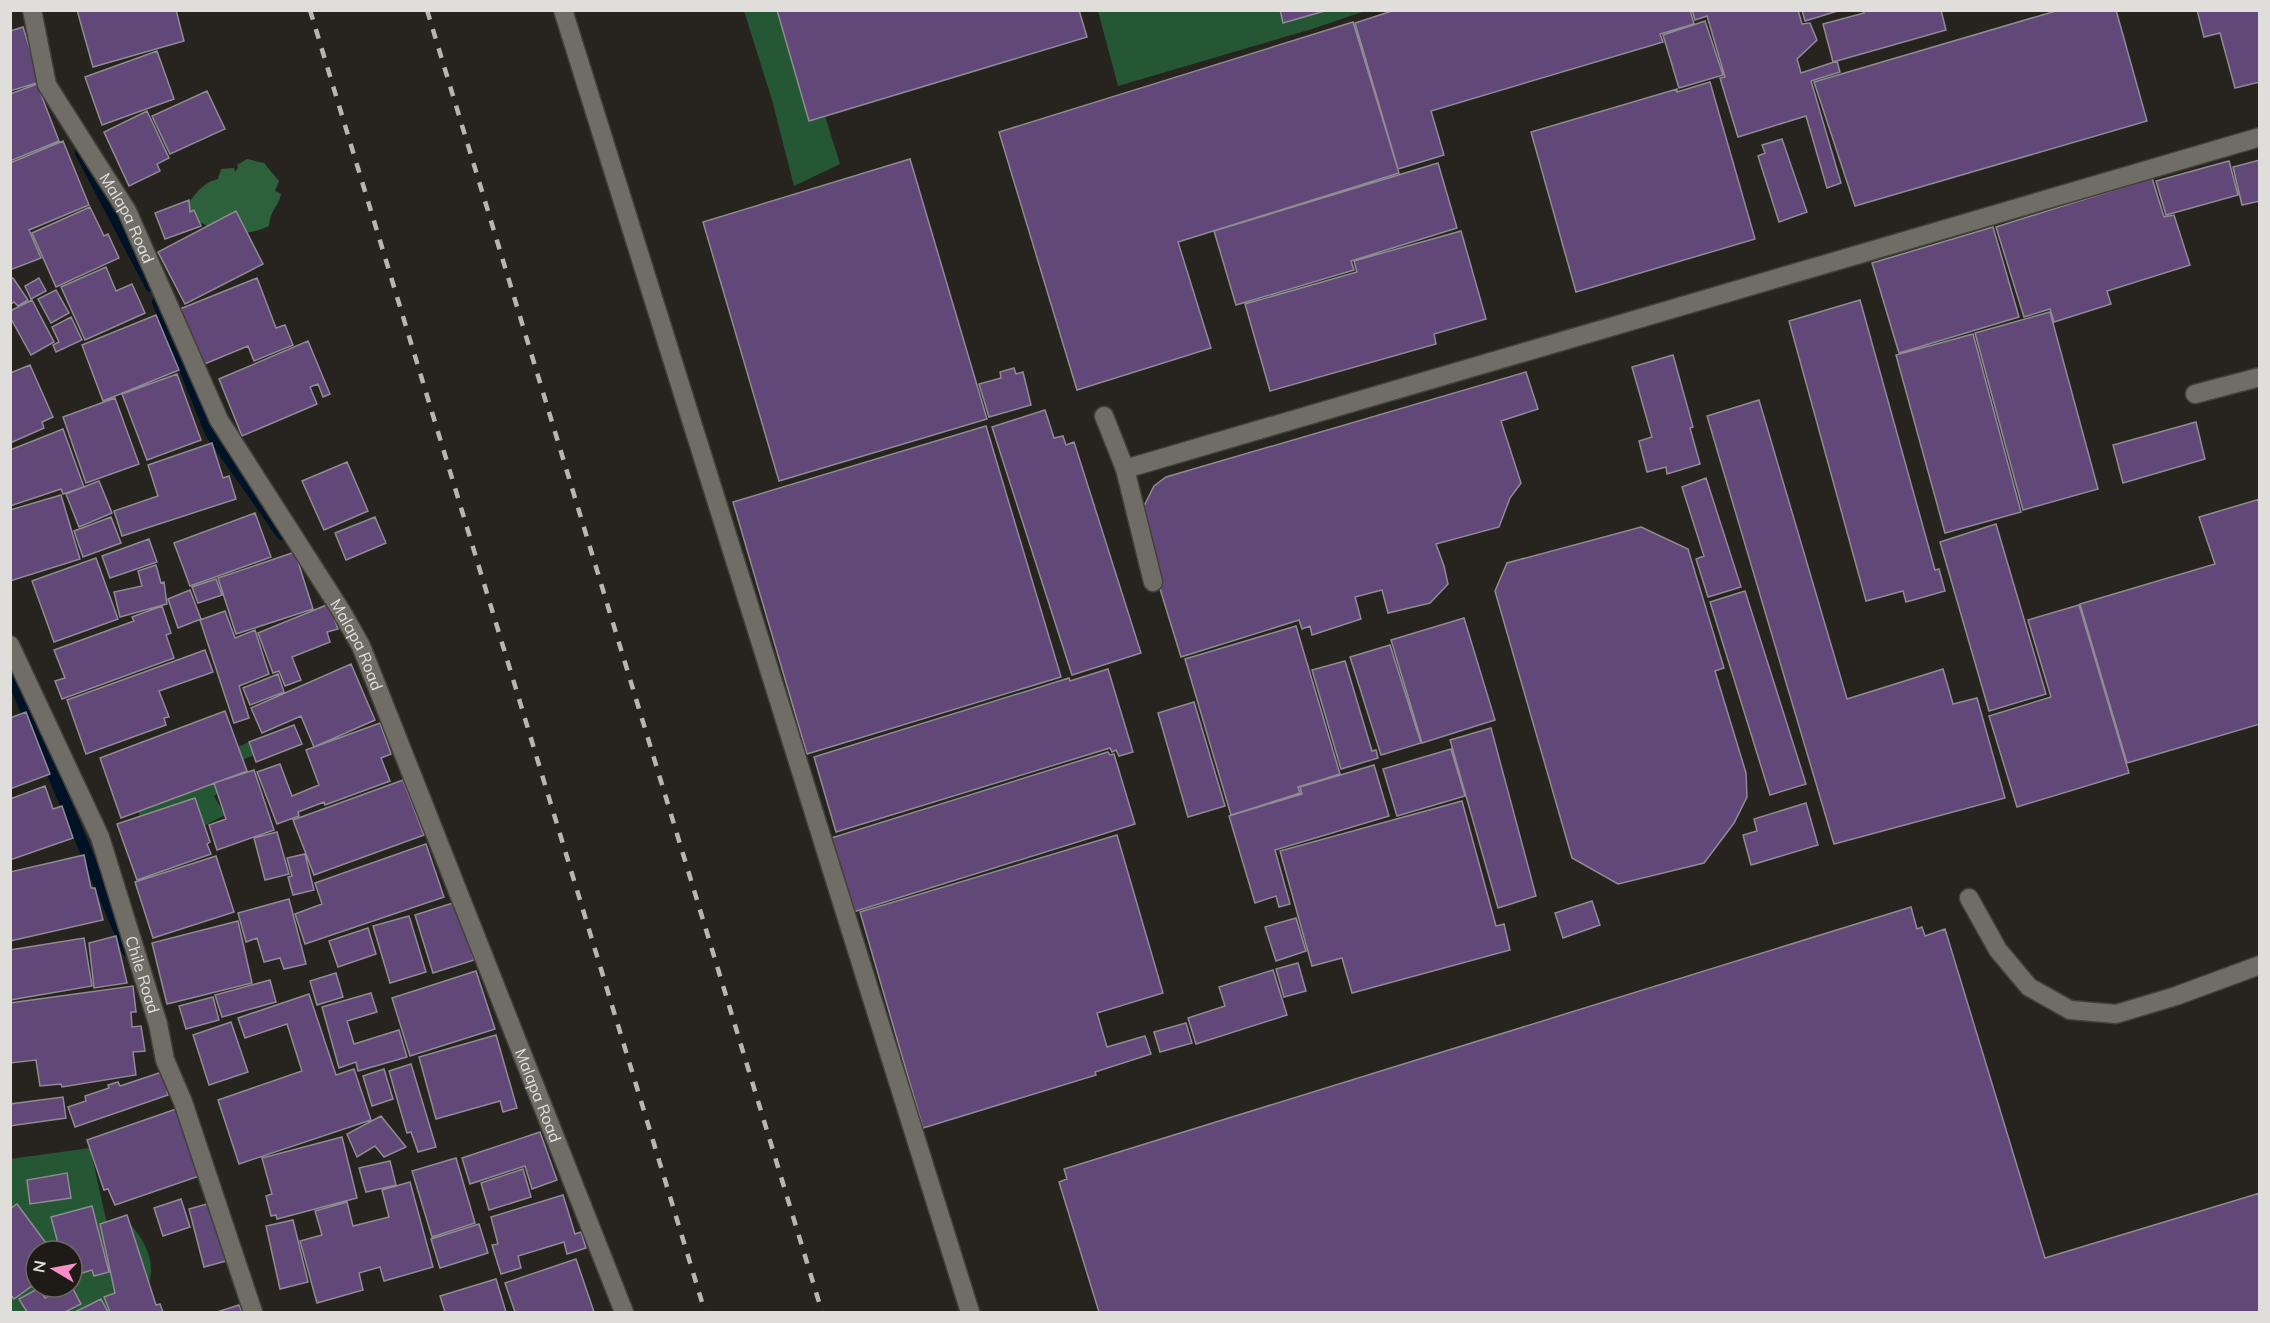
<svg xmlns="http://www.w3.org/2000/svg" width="2270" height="1323" font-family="Mulish,sans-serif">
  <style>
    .green { fill: #265734; fill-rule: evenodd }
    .forest { fill: #2d613b }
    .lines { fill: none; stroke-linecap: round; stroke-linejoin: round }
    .stream { stroke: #001226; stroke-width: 12 }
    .building { fill: #624879; stroke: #8e8b92; stroke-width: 1.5 }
    .minor-casing { stroke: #42403b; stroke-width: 21 }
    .minor { stroke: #706d67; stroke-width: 18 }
    .rail { stroke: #b8b6b2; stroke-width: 4.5; stroke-dasharray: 10 10; stroke-linecap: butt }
    .labels { text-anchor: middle; stroke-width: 5; stroke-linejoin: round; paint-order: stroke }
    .street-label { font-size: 16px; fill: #e0dedb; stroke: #1e1b16 }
  </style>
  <rect width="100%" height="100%" fill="#272420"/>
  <path class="green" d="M744,11H792L840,164L794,186L772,100Z
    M1098,11H1365L1312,29L1118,86Z
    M249,742L255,755L223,767L221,790L214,796L225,815L151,853L133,794Z
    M90,1148L108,1228L118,1230L132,1226C142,1238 151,1253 151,1270C151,1285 142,1297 145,1312H11L10,1159ZM36,1251H72V1287H36Z"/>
  <path class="forest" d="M247,159L264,163L279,181L275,191L281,194C278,208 271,208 269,226C252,234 230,236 212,228C203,224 200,221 189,221L182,213C193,198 199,184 218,179L221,169L234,168L235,172L238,168L237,165Z"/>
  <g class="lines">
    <path class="stream" d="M81,153L151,286
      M158,302L211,433L282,534
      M10,672L128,951"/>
  </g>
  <path class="building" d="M77,10H176L184,41L93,67Z
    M777,10H1079L1087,37L809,121Z
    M1280,10H1328L1283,23Z
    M1395,10H1690L1694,24L1660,34L1663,42L1431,111L1444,155L1398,169L1355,23Z
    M1692,10H1798L1802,24L1810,23L1817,40L1797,59L1801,73L1837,61L1840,72L1811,81L1841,183L1827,188L1806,116L1738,137L1720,78L1725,77L1707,16L1695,20Z
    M1802,10H1841L1805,21Z
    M1864,10H1941L1946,30L1833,62L1823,24L1864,13Z
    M2059,10H2116L2147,121L1855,206L1814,82Z
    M2197,10H2260V82L2235,88L2220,33L2204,37Z
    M1705,21L1723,75L1679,88L1663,35Z
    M1353,22L1399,173L1178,242L1211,348L1077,390L999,132Z
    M23,27L40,82L10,91V31Z
    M157,51L174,99L102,125L85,77Z
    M1710,82L1755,239L1576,292L1531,132L1677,89V92Z
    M37,84L59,141L10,161V94Z
    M207,91L225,129L170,154L152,116Z
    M147,111L169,158L157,164L160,171L129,186L104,132Z
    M1782,139L1807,212L1779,222L1758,156L1765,153L1762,145Z
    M63,141L89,205L29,230L41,258L10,270V163Z
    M910,159L987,419L779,481L703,222Z
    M2260,160V201L2242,205L2233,167Z
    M2229,161L2238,195L2166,215L2156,181Z
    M1438,163L1457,228L1351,261L1354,270L1236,305L1214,231Z
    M2152,178L2164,217L2174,215L2190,265L2107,291L2111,304L2054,322L2050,309L2024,317L1996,227Z
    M189,200L190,212L194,210L201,226L165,239L155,213Z
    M90,207L104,236L108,234L119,258L56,287L32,233Z
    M236,211L263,264L185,304L158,252Z
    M1993,227L2019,317L1899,353L1872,263Z
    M1461,231L1486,319L1434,334L1436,344L1270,391L1245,304L1357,272L1354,261Z
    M106,267L116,291L132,284L145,313L85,340L61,287Z
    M13,278L28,300L18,306L14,302L10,305V279Z
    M39,278L46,291L31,299L25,286Z
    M257,278L276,328L285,325L293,345L254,361L248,346L202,365L180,309Z
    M56,290L69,313L51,323L38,299Z
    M32,300L54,342L31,355L10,317V311Z
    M1860,300L1935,570L1939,569L1945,591L1906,602L1903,591L1866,601L1789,321Z
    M2050,312L2098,489L2023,510L1975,333Z
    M156,315L179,370L103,401L82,345Z
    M71,317L82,340L56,352L53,345L59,342L52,327Z
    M1973,334L2021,512L1945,533L1896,355Z
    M308,341L330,394L323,397L318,384L310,387L317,404L242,436L219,379Z
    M1673,355L1693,427L1690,428L1700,464L1667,474L1666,467L1647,472L1639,441L1652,437L1632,367Z
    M30,365L53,417L42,422L44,428L10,443V373Z
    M1014,368L1016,374L1023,372L1031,405L989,417L979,384L1001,378L1000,372Z
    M1526,372L1538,409L1501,421L1521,483L1510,498L1499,527L1436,544L1444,566L1448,584L1430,603L1388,613L1382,590L1355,597L1361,619L1312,635L1310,626L1302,629L1299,620L1181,657L1145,540L1140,514L1154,486L1166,477Z
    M177,374L201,440L147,460L122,394Z
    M115,398L139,464L86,483L63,417Z
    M1759,400L1847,699L1943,669L1953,704L1977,698L2005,798L1834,844L1707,416Z
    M1045,410L1054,438L1063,436L1066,445L1074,442L1141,653L1072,675L992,427Z
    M2196,422L2205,459L2123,483L2113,445Z
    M986,426L1061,677L807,754L733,502Z
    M63,429L84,487L63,494L61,489L10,506V450Z
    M212,443L223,478L229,476L236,499L122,536L114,511L158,496L148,465Z
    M347,462L368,511L324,530L302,481Z
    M1706,478L1741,587L1708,597L1696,559L1704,556L1682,487Z
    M99,481L112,513L79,527L66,494Z
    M61,495L80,559L10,581V510Z
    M2260,499V724L2127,763L2080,604L2215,564L2199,517Z
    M255,513L271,557L190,586L174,543Z
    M111,517L121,543L83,557L74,531Z
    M375,517L386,543L346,560L335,533Z
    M1996,524L2046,694L1989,711L1940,542Z
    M1641,527L1688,549L1724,668L1715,671L1746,773L1747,797L1734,823L1704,863L1618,884L1572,858L1495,591L1507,563Z
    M149,539L157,562L110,578L102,556Z
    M295,552L313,609L236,634L218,578Z
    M96,558L118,619L54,642L32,581Z
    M156,565L161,583L164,582L167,604L120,617L114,592L142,586L138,571Z
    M216,579L222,595L198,603L192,587Z
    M190,590L201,619L178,628L168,599Z
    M1745,591L1806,784L1770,795L1710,602Z
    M329,604L338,629L327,632L330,642L292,657L301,680L285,686L279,671L273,673L258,633Z
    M2079,605L2129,773L2017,807L1989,716L2051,697L2028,620Z
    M162,606L171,633L166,635L174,658L62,699L55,681L65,678L54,650L134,621L132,617Z
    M225,611L235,638L255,630L269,674L239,686L249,718L234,723L200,620Z
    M1464,618L1495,720L1422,743L1391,640Z
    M1296,626L1340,774L1298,787L1300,793L1231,815L1185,659Z
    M1390,645L1421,743L1381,755L1350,657Z
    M205,650L213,672L159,691L169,717L164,718L166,725L86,754L67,700Z
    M1345,661L1372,751L1376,750L1378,758L1341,769L1312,670Z
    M351,664L375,720L314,747L301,716L262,733L251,708Z
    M1108,669L1133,752L1119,756L1116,750L1112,752L1110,748L836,832L814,757L1069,678L1070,681Z
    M278,674L284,692L250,705L243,688Z
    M1194,702L1225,806L1188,817L1158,713Z
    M225,711L247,771L121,818L100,758Z
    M26,712L50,774L10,789V718Z
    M380,723L391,754L381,758L390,781L325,805L324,802L298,812L299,816L277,824L257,772L280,764L292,796L319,785L306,750Z
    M294,725L302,744L256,762L249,742Z
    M1491,728L1536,896L1498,908L1450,740Z
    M1451,749L1465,796L1397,816L1383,769Z
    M1108,752L1110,755L1114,754L1135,824L850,913L828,839Z
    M1374,765L1389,816L1275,850L1290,904L1279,907L1276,896L1255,903L1229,816L1302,794L1300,787Z
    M254,770L274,830L217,850L209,825L226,819L214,783Z
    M403,780L424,835L314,875L293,820Z
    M45,786L53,809L62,806L73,838L10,860V799Z
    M195,798L210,842L207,844L211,854L137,880L117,824Z
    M1462,801L1496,926L1504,924L1510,950L1352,993L1342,958L1312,966L1280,851Z
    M1806,803L1818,845L1751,865L1743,835L1757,831L1754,819Z
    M277,832L289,874L265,880L254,838Z
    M1117,835L1163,993L1097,1013L1107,1047L1145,1036L1151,1054L1095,1072L1096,1075L923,1128L860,912Z
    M426,844L444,897L305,944L295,914L322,904L315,883Z
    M305,854L314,890L293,895L288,877L292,876L287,858Z
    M84,855L91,888H95L103,920L10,941V872Z
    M216,856L234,912L153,938L135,882Z
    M289,899L306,964L284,969L280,958L264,962L257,938L246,942L238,913Z
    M1592,901L1600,925L1563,938L1555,913Z
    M456,902L474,960L433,973L415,915Z
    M1911,907L1917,929L1922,927L1925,936L1945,929L2045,1258L2260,1193V1312H1099L1059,1182L1067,1179L1064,1169Z
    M409,916L426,972L390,983L373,926Z
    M1296,918L1306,951L1276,961L1265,927Z
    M238,921L252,983L167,1004L152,943Z
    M368,928L376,954L338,967L329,941Z
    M116,936L127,983L94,988L89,943Z
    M84,938L92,986L10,1000V950Z
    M1298,963L1306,991L1284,997L1276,969Z
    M1273,970L1287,1015L1196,1044L1188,1018L1225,1006L1219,987Z
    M476,971L495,1029L410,1056L392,998Z
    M336,973L343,997L317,1005L310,981Z
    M270,980L276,1002L222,1017L215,995Z
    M133,986L136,1012H131L132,1027L141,1026L145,1051L133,1052L136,1075L62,1087L61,1084L40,1086L36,1060L10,1063V1003Z
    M371,993L377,1012L347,1021L354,1044L399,1030L407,1057L358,1071L356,1062L339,1068L322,1007Z
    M309,994L336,1075L354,1069L371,1120L239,1164L218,1100L302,1071L287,1024L245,1038L238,1018Z
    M213,997L219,1020L186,1029L179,1006Z
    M231,1022L248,1072L209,1085L193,1035Z
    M1186,1023L1192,1043L1160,1052L1154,1032Z
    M496,1035L517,1108L503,1112L500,1101L436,1119L419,1057Z
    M411,1064L436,1147L418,1152L411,1132L407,1133L389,1071Z
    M384,1069L393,1099L372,1106L363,1076Z
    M165,1071L172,1091L167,1092L168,1095L75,1127L68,1107L86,1101L85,1096L109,1088L108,1085L118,1082L120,1086Z
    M63,1097L66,1118L10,1126V1104Z
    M179,1108L202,1175L115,1205L108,1189L104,1190L87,1140Z
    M381,1116L406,1147L384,1157L375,1146L357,1157L347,1134Z
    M540,1132L557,1180L532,1189L525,1166L470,1184L462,1158Z
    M342,1137L357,1198L277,1219L276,1215L271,1216L266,1196L272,1194L262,1158Z
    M456,1158L475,1223L432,1237L412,1171Z
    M390,1161L396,1185L366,1192L359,1168Z
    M523,1169L531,1197L489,1210L481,1183Z
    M67,1173L71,1198L30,1204L27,1180Z
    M410,1182L433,1267L384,1281L380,1267L359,1273L363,1290L317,1303L300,1241L322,1235L315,1211L347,1202L353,1226L389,1217L382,1190Z
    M563,1195L575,1234L581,1232L586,1248L567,1254L564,1242L518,1256L521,1268L501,1274L492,1245L498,1244L491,1217Z
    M181,1199L190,1227L163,1236L154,1208Z
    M214,1202L230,1260L204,1267L189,1209Z
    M17,1204L52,1251H36V1283L14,1299L10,1294V1209Z
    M92,1206L109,1272L94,1276L92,1270L72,1276V1251H60L51,1217Z
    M127,1215L156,1305L160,1304L163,1312H110L104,1297L115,1293L100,1224Z
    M293,1220L308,1282L280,1289L266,1226Z
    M479,1224L488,1253L440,1268L431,1239Z
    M576,1259L594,1312H515L505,1283Z
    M496,1279L506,1312H445L440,1296Z
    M65,1287H72L81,1304L65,1312H27L19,1299L39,1288L45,1298Z
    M101,1299L108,1312H75Z
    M239,1305L242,1312H217Z"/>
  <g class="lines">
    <defs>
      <g id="minor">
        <path id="s1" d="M32,10L47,85L127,211L219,420L340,609L361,646L624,1312"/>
        <path d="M563,10L970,1312"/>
        <path d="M2195,394L2260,377"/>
        <path d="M1104,416L1125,469L1153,582"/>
        <path d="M1125,469L2260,137"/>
        <path id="s2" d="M10,645L100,837L158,1024L165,1060L183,1102L253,1312"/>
        <path d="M1969,898L1998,950L2029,987L2070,1010L2116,1014L2176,996L2260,965"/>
      </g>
    </defs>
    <use href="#minor" class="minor-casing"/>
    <use href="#minor" class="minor"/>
    <path class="rail" d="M310,10L705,1312
      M427,10L822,1312"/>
  </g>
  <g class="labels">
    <g class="street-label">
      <text dy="6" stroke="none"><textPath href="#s1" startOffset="232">Malapa Road</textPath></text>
      <text dy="6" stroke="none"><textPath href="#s1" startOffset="718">Malapa Road</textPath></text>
      <text dy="6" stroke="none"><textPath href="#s2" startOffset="356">Chile Road</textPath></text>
      <text dy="6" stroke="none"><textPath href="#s1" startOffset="1204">Malapa Road</textPath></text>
    </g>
  </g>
  <rect width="2270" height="1323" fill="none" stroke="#e0dedb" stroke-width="24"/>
  <g transform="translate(54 1269) rotate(280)"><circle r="28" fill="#1e1b16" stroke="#6c6965" stroke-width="1.5"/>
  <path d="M0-4.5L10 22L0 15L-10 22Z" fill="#fb8fc5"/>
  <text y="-9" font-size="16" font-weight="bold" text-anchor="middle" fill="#e0dedb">N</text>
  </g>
</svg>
